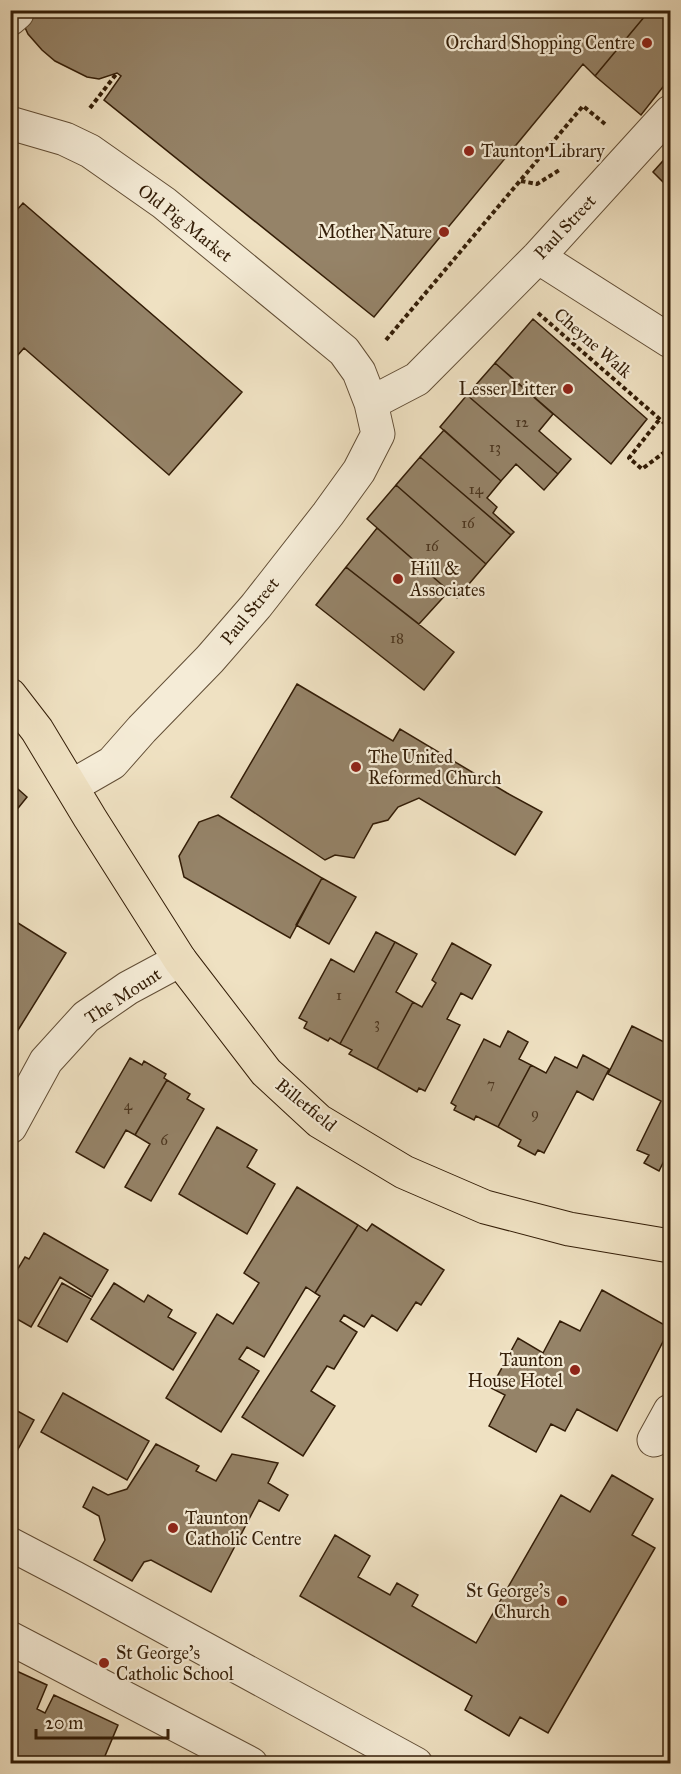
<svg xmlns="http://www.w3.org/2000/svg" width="681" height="1774" font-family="'IM FELL Great Primer',serif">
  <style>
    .building { fill: #958368; stroke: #331d07; stroke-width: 1.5 }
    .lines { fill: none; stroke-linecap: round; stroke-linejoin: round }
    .minor-casing { stroke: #624e36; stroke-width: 35 }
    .major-casing { stroke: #331d07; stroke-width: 35 }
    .path { stroke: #331d07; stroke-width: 4; stroke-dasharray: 4.5 3; stroke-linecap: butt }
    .minor { stroke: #f5ecd7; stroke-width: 33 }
    .major { stroke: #efe1c2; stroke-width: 33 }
    .poi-dot { fill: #8f2418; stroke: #f5ecd7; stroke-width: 2 }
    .labels { text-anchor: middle; stroke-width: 4.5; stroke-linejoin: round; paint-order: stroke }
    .number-label { font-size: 15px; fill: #4c361f }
    .poi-label { font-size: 18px; fill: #331d07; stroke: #f5ecd7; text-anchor: end }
    .street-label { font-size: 18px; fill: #331d07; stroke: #f5ecd7 }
  </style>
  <rect width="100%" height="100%" fill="#efe1c2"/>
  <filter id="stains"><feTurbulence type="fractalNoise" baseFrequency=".00333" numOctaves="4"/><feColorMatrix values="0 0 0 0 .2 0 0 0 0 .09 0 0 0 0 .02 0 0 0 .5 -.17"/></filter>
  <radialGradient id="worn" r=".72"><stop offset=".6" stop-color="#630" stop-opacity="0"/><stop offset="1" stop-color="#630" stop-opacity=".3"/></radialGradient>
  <path class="building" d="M17,10H650L595,76L583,64L374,317L104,100L121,76L117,73L99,79L87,77L55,61L42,50L28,34Z
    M650,10H670V78L641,115L595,76Z
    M670,153V189L653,172Z
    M23,203L242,392L169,475L24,348L10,364V218Z
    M533,319L647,419L611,464L495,363Z
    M495,363L553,414L539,431L571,459L558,474L467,395Z
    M467,395L558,474L544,490L516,464L501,481L440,427Z
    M444,430L501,481L487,498L497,507L493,513L514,532L511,535L420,457Z
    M420,457L511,535L486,564L396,485Z
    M396,485L486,564L457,598L367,519Z
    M377,528L449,591L419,624L346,567Z
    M346,567L454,652L424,690L316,605Z
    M297,684L393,741L400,729L507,793L542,812L515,855L419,798L398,807L388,820L373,824L354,858L335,855L325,860L231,797Z
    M10,782L27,797L11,817L10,816Z
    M218,815L322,878L290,938L184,877L179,856L199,822Z
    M322,878L356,897L329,944L296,925Z
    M10,918L66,953L10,1043Z
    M376,932L395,942L340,1044L330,1038L328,1041L304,1028L307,1022L299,1018L331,959L354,972Z
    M395,942L417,954L396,992L413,1002L377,1069L349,1054L352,1050L340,1044Z
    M452,943L491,965L472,999L461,993L447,1019L460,1025L425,1091L419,1088L417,1092L377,1069L413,1002L422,1007L436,983L432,980Z
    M632,1026L666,1043L670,1034V1156L667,1155L659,1171L644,1163L649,1155L637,1150L661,1101L608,1074Z
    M508,1031L528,1042L519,1059L531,1065L498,1127L476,1116L474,1120L454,1110L456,1106L451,1103L484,1039L500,1047Z
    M583,1055L609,1069L593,1100L577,1091L544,1153L538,1150L535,1155L518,1146L521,1140L498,1127L531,1065L546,1073L555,1057L577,1068Z
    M130,1058L142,1065L144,1061L166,1074L164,1078L167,1080L135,1135L126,1130L104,1168L76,1152Z
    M167,1080L190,1094L187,1099L204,1109L151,1201L125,1187L150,1144L135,1135Z
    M217,1127L257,1150L247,1167L275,1184L247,1234L179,1194Z
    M297,1187L358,1225L315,1293L306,1287L264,1357L247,1347L239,1359L259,1371L221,1432L166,1398L217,1314L233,1324L259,1283L244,1273Z
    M372,1224L444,1270L421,1305L416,1302L397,1331L372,1315L364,1327L344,1315L340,1321L357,1332L334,1369L327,1366L311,1391L335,1406L303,1456L242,1417L320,1296L315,1293L358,1225L367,1231Z
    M44,1233L108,1270L92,1297L60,1277L31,1327L10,1315V1282L25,1257L29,1259Z
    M62,1283L91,1299L67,1342L38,1326Z
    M114,1283L144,1302L148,1295L172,1310L168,1317L196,1333L173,1370L91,1319Z
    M602,1290L670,1328L617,1431L577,1409L565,1431L551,1424L536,1452L489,1426L505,1395L491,1388L518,1338L543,1353L560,1321L580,1331Z
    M63,1393L149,1441L127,1480L41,1432Z
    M10,1407L34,1420L11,1462H10Z
    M156,1444L199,1466L196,1471L216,1481L232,1454L278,1463L268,1483L288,1495L279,1511L259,1500L211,1592L151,1560L144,1562L132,1581L94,1560L105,1540L99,1516L83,1507L93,1487L108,1495L127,1489Z
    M612,1475L653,1499L632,1535L655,1548L548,1733L520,1717L509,1736L465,1710L472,1696L300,1596L335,1535L370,1556L358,1577L390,1595L397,1583L418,1595L412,1606L476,1643L561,1495L590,1512Z
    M10,1668L47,1685L37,1709L45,1713L54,1695L118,1725L105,1756L121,1764H10Z"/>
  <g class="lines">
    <defs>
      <path id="minor" d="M10,19L17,13
        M10,123L65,139L90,151L164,203L344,351L359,372L371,403L378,434L359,471L328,514L256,606L210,659L142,729L112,763L72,786
        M538,257L670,341
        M371,403L417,379L538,257L670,112
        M10,1127L46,1061L86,1017L128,988L180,960
        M654,1440L670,1411
        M10,1544L75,1578L416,1764
        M10,1638L251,1764"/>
      <path id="major" d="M10,695L37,730L90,818L180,960L266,1072L319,1121L404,1172L485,1207L569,1229L670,1246"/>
    </defs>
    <use href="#minor" class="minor-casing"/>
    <use href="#major" class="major-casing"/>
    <path class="path" d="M90,108L117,73
      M521,181L537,184L561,169
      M538,313L670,428
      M386,340L583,106L605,124
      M659,420L629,458L642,469L670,448"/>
    <use href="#minor" class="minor"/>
    <use href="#major" class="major"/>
  </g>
  <g class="poi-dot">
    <circle cx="647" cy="43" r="6"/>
    <circle cx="469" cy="151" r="6"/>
    <circle cx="444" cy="232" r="6"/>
    <circle cx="568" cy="389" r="6"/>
    <circle cx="398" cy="579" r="6"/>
    <circle cx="356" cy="767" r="6"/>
    <circle cx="575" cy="1370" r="6"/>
    <circle cx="173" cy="1528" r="6"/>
    <circle cx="562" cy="1601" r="6"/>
    <circle cx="104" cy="1663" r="6"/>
  </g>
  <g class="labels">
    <g class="number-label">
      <text x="522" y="427">12</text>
      <text x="495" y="452">13</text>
      <text x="476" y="494">14</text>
      <text x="468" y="528">16</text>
      <text x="432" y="551">16</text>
      <text x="397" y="643">18</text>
      <text x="339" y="1000">1</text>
      <text x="377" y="1028">3</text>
      <text x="491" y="1089">7</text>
      <text x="128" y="1110">4</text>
      <text x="535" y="1118">9</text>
      <text x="164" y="1145">6</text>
    </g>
    <g class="poi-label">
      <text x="635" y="49">Orchard Shopping Centre</text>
      <text x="481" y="157" text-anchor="start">Taunton Library</text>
      <text x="432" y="238">Mother Nature</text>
      <text x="556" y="395">Lesser Litter</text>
      <text x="410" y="575" text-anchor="start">Hill &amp;<tspan x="410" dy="21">Associates</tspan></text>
      <text x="368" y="763" text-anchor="start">The United<tspan x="368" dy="21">Reformed Church</tspan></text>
      <text x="563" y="1366">Taunton<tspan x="563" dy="21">House Hotel</tspan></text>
      <text x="185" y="1524" text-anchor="start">Taunton<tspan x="185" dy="21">Catholic Centre</tspan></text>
      <text x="550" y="1597">St George's<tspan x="550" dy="21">Church</tspan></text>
      <text x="116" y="1659" text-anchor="start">St George's<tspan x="116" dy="21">Catholic School</tspan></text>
    </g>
    <g class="street-label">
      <text transform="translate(185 223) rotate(38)" y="6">Old Pig Market</text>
      <text transform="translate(565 227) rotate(-47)" y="6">Paul Street</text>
      <text transform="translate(593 343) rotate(41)" y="6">Cheyne Walk</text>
      <text transform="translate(250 611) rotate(-51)" y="6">Paul Street</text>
      <text transform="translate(123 996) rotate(-33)" y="6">The Mount</text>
      <text transform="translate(306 1105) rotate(39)" y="6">Billetfield</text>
    </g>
  </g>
  <rect width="681" height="1774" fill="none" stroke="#efe1c2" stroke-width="36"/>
  <rect x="12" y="12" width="657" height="1750" fill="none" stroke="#331d07" stroke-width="3"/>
  <rect x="18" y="18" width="645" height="1738" fill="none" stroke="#331d07" stroke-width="1.5"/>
  <path d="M36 1729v9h132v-9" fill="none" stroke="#331d07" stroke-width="3"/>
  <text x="45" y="1729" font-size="18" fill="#331d07" stroke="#f5ecd7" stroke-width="4.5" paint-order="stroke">20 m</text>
  <rect width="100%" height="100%" filter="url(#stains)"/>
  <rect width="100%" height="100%" fill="url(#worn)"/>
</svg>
